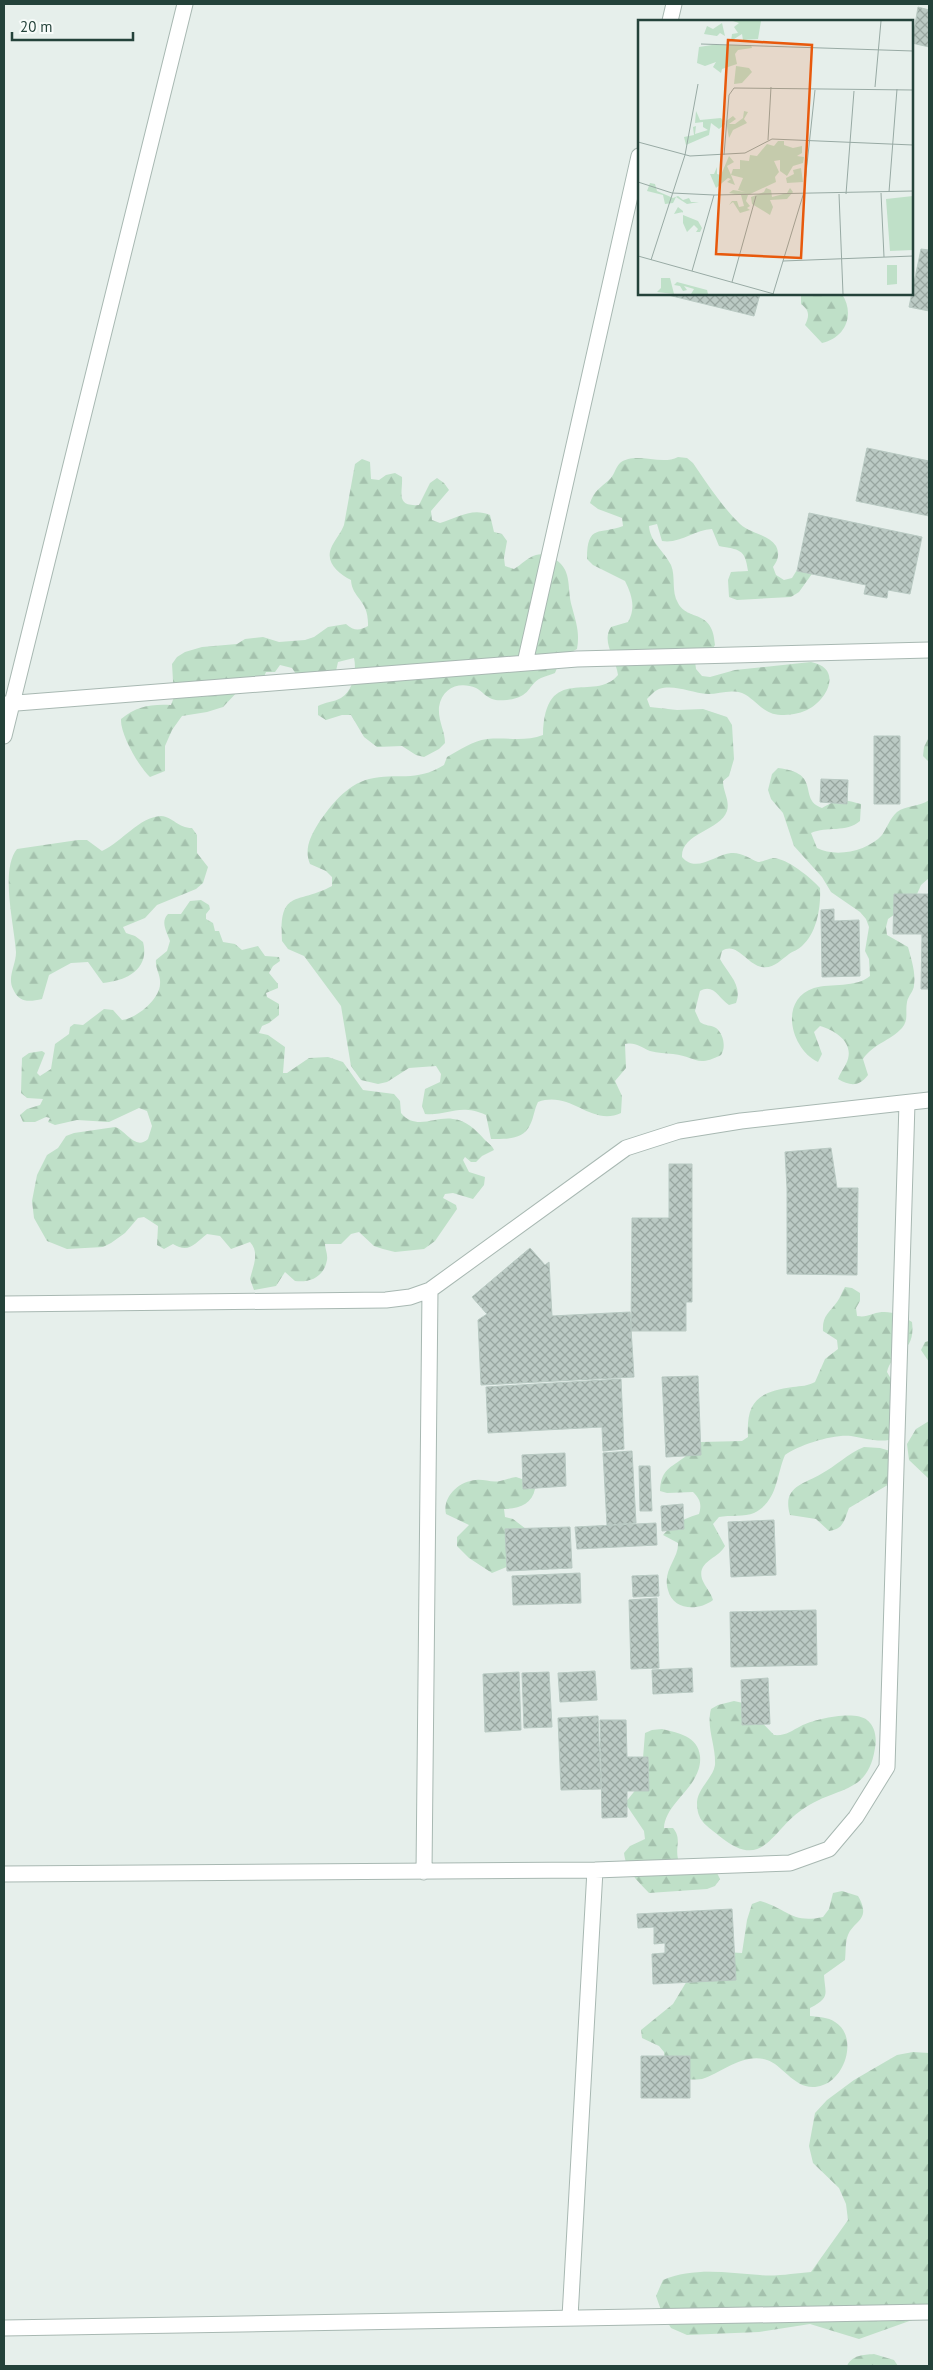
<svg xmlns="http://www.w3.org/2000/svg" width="933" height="2370" font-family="'PT Sans',sans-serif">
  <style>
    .forest { fill: url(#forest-firs) }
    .building { fill: url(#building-cross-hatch); stroke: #b8c9c2 }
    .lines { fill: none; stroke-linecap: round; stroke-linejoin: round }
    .minor-casing { stroke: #a8b8b2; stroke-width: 17 }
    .minor { stroke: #fff; stroke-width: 15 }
    .inset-road { fill: none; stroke: #98aaa4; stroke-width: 1 }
    .view { fill: #e8590c; fill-opacity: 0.15; stroke: #e8590c; stroke-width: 2.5 }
    .inset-edge { fill: none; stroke: #24423a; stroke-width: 2.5 }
  </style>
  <defs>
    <pattern id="forest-firs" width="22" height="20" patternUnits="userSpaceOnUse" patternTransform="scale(1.25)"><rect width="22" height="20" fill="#bfe0c8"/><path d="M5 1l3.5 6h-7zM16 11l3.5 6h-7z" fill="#a4c1ad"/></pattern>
    <pattern id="building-cross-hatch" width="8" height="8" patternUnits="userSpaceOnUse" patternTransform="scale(1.25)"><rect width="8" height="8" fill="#bbcac4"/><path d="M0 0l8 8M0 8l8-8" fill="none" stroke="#98a6a0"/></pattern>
  </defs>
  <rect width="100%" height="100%" fill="#e6efeb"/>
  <path class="forest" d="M801,294H842C855,314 846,338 822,343L805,325C810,315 809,310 801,304Z
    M678,457L687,458L693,463C706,482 723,508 740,524C751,534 768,534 776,546C780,554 778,560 773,567L776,575L784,580L792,578L802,562L814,571L799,592L791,597L737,600L729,597L728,580L731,572L748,571C745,548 739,550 719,546L712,529C694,530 680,544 662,541L657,524L649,526C650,542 664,551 671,565C676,577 671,591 678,603C688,622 713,608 715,645L710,653L695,661L696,669L702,676L710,677L735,670L811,662C843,668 828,700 807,710C799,714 789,715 781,715C763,715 756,699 742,693C730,689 719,694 708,694C691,693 675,684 659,689C654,691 650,696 647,699L650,707L677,710L703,709L727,717L732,725L734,759L729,776L723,781C723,792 730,800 727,811C720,831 681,833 682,857C696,874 716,854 731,853C741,852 749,858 758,862C763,862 767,859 773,858C787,858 811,878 820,888C821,907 817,933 802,946C798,950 793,951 789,954C781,960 773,969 762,967C747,965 737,941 722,951L720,959C728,974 743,985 736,1003L729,1005C719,999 714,983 700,991L695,1011L700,1022C705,1026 711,1025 716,1028C724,1034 726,1048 721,1055C696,1068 695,1056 673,1054C665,1053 658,1053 650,1051C640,1047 636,1042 625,1044L626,1068L615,1081L622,1096L621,1113C591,1127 571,1090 538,1102C534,1110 534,1117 530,1125C523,1140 506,1139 491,1139L486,1115C458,1103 449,1116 425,1114L422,1106L425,1089L440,1082L441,1074L436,1066L409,1068L387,1082L378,1084L361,1080L351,1066L341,1006L304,956L288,949L282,941C279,888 297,905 332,886V877L326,871L310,864C304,850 310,837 318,824C330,806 346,785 369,779C397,772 415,783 444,765L447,757C460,750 472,741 487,739C506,737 525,742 543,735C545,661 594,704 618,675C616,658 601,642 611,627L628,622C636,608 632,595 625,581L593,565L587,559C587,523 600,535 623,526L622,518L598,509L590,503C594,491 600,488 609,480C614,476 615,468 620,463C636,451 661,466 678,457Z
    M362,459L370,462L371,479L379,480L386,475L395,473L402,477C403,493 395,507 419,505L430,483L437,478L444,483L449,490L431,511L432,520L440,523C457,518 472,507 490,515L494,532L502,534L507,541L504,558L505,566L514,569C521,565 528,557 536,555C542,553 547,555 551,557C574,568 566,587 572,607C576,622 580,633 577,649C567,654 559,662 555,673C551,675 545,676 541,678C527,685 532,697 507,700C502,700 497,701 492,699C486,697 482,691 476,688C460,681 442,687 439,707C438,722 445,730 445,743L439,749L424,757L416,755L402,746L377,747L364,737L351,715H342L326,720L318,715V706C325,702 334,702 341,698C353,691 357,671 354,658L338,662L336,671L302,683L292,668L280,665L275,672H266L263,679L241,688L223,707L207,712L182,716L172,730L165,746V771L150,777C139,767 120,734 121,719C137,706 151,704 171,705L174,697L172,664L177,657L185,652L202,647L237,644L245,639L263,637L279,642L305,640L314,637L328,627L346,624C354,631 359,631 368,626C369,599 352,599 351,580C338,573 324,562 332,546C336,538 341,533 344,525L355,464Z
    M929,737V762L923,756L924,747Z
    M778,768C823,773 797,799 822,808C840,798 841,799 861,804L860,821C846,833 827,826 811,833L817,848C836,858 868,851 882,835C887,828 890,818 897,812C906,805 920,807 929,800V878L921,885L914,901L888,919L886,927L887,935L908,947C911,958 916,973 914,985C914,991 908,996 907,1002C905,1012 909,1020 902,1028C890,1041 873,1044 863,1059L868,1075C859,1087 850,1086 838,1079C840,1073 843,1070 846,1064C856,1044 837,1031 820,1026L814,1032L822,1054L818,1062C791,1049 778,1000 814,988C831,983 856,988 870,976L869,959L865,951L869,927L866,919L860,912L831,892L822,877L794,846L783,813L771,799L768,790L772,774Z
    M161,816C173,817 178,828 192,828L197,835V853L208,867L203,883L196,889L157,905L145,918L123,927L126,933L135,936L143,942C150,969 127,981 103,983L88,962L71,963L49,975L42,999C29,1002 19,1003 13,989C7,977 16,965 16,952C14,923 0,870 17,849L78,840H87L102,851C123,841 139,817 161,816Z
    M201,900L209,905L210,909L206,914V919L213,923L215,931H219L223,942L235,944L242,950L258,946L265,956L279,957L280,961L273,966L269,973L278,984V988L266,993L267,997L279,1004V1015L269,1023L262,1026L259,1033L268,1035L285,1047L283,1073H287L309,1058L328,1057L343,1062L363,1090L394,1094L400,1101L401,1113C416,1131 435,1116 453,1119C466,1120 476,1130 484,1139C488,1143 492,1145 494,1150L482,1156L476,1162H471L465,1157L463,1160L469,1172L485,1177L484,1185L473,1199L453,1193L445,1194L443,1198L456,1205L457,1209L435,1241L424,1249L395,1252L383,1249L374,1246L359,1232L351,1234L341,1244H325C325,1249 328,1254 327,1260C324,1277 310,1283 295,1281L285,1272L276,1286L254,1290L250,1279C253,1266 260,1253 250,1242L231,1249L220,1236L207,1234C195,1243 189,1254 173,1244L164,1249L157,1245L158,1226L144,1217L138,1218L125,1233L111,1243L103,1247L67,1249L47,1241L34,1218L32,1201L37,1175L47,1155L58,1148L66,1136L74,1133L115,1127C126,1130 135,1151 148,1139L152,1126L147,1111L139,1108L109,1122L77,1120L55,1125L48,1122L50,1118L46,1117L35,1122H23L20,1115L27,1109L40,1105L43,1099L27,1098L21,1093L22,1058L29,1053L42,1051L45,1053L37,1073L40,1076L51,1069L55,1044L69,1034L70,1027L74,1024L83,1025L104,1009L113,1010L122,1020C136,1019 160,999 160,984C161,975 155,969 156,960L167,951L170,941C167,932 160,922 168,914H181L190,901Z
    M845,1287L852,1288L860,1293V1301L856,1308L857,1316C864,1317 866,1316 873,1314C887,1309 900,1314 912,1322C916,1355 892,1349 887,1372L899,1393L895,1433L889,1440C875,1442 865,1438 851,1436C833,1434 799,1445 785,1455C776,1476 778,1501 754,1513C745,1517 729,1515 719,1517L713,1524L725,1546C718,1559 697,1561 702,1579C705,1587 711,1592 713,1600C699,1611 673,1611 668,1590C662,1570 679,1559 678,1543L663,1535C673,1524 685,1518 699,1514C702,1504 700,1499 693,1492L667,1493L660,1491C661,1471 668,1469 682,1459C689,1455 694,1447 701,1442L742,1441L748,1437C746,1401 758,1392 793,1387C801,1386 808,1386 815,1382L825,1359L838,1349L837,1340L823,1331C822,1316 829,1313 837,1302C840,1298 842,1292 845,1287Z
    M929,1341V1362L921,1350L925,1342Z
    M929,1421V1479L909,1460L907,1444L916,1429Z
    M864,1447L880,1448L897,1453L891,1483L849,1508C844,1520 844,1529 829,1531L816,1519L790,1515C782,1487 802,1485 821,1474C836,1466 847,1454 864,1447Z
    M516,1477L531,1482L535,1489C532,1504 519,1509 504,1509L505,1517L513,1519L526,1529L509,1566L492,1573L469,1558L457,1546V1537L469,1525L446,1514C442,1497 459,1481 476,1480C484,1479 492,1483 500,1481C505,1480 510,1478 516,1477Z
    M734,1701L743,1703L774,1735C786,1736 791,1731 801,1726C814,1719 855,1710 867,1720C875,1726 877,1738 875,1748C868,1794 839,1786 806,1807C770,1829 765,1874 718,1835C705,1824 697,1821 697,1802C698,1788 713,1778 715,1765C716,1745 706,1728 711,1709L718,1705Z
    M662,1729C678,1733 698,1736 700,1756C703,1786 665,1802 664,1828H673C682,1839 675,1846 678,1859L685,1863L716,1871L720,1879L715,1886L707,1889L649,1893C637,1880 626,1871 624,1853L630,1846L645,1839L644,1831L625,1803L641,1783L645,1733L652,1730Z
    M842,1891L858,1896C872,1920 854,1920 848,1935C845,1942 846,1952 845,1960L824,1975C825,1994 831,1997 810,2008V2016C818,2017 828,2017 835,2022C858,2036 846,2077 823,2085C797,2095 784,2065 767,2060C744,2052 721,2073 702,2079C696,2080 689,2079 683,2080L665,2061L664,2052L659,2046L642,2038L641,2030L673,2004L696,1966L725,1952L742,1953L747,1920L752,1904L760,1901C788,1909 791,1924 823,1917L829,1909L833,1893Z
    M913,2052L929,2053V2314L859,2339L810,2324L759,2332L687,2335L671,2328L662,2313L656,2296L663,2280C694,2267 727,2273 760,2275C776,2277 795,2273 811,2272L848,2220L846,2204L839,2188L813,2163L809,2146L815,2113L827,2100L854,2080L897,2055Z
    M874,2354L894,2360L898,2366H847C852,2355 863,2355 874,2354Z"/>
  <path class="building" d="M918,7L929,10V47L912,43Z
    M921,249L929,250V311L909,307Z
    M664,294H760L754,316Z
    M867,448L929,461V516L856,501Z
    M809,513L922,537L910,594L888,590L887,598L864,594L866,585L797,571Z
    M874,736H900V804H874Z
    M821,779L848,780L847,804L820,802Z
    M894,894H929V989H921L922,934H893Z
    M834,909V921L859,920L860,976L822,977L821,910Z
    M831,1148L837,1188H858L857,1275L787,1274V1188L785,1152Z
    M669,1164H692V1302H686V1331H631L632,1218H669Z
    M530,1248L545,1265L549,1262L552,1316L630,1312L634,1377L481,1385L478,1320L487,1314L472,1297Z
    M698,1376L701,1455L666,1457L662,1377Z
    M621,1379L624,1449L603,1451L602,1427L488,1433L486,1387Z
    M632,1451L636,1523L607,1525L603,1453Z
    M565,1453L566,1486L523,1489L522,1455Z
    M639,1466H650L652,1511H640Z
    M683,1504L684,1529L662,1531L661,1506Z
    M774,1520L776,1575L731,1577L728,1522Z
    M656,1523L657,1545L577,1549L575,1527Z
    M570,1527L572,1568L507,1571L505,1529Z
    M580,1573L581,1603L513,1605L512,1576Z
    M658,1575L659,1596L633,1597L632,1576Z
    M657,1598L659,1668L631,1669L629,1600Z
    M816,1610L817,1665L731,1667L730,1612Z
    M692,1668L693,1692L653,1694L652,1670Z
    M595,1671L597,1700L560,1702L558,1673Z
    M519,1672L521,1730L485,1732L483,1674Z
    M549,1672L552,1727L524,1728L522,1673Z
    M768,1678L770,1724L742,1725L741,1680Z
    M598,1716L601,1789L561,1790L558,1718Z
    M600,1720H626L627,1757H648L649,1791H627V1817L602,1818Z
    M732,1909L736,1980L653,1984L652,1954L665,1953V1943L654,1944V1927L638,1928L637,1914Z
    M641,2056H690V2098H641Z"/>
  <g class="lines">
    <defs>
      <path id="minor" d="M670,21L674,4
        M525,663L639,156
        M4,704L577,659L929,650
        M4,736L185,4
        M4,1304L386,1300L410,1297L430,1290L626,1148L679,1131L741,1121L929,1100
        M424,1872L430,1290
        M4,1874L595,1870L790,1863L829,1849L856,1817L887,1767L907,1103
        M570,2317L595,1870
        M4,2328L929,2312"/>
    </defs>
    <use href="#minor" class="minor-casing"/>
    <use href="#minor" class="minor"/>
  </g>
  <g transform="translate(638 20)">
    <rect width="275" height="275" fill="#e6efeb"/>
    <path d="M249,245H259V264L249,265Z" fill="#bfe0c8"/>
    <path d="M95,1H123L120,19L105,20L104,14L93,21L94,14L100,13L96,7L101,3ZM84,3L87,16L82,13L79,16L66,14L69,6L75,9ZM74,25H113L114,28L100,30L97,34L99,44L84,49L83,53L75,47L78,42L67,46L59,43L61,27ZM98,46L111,48L114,52L104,63L96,64ZM58,91L62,100L83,98L87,104L81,109L73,103L71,115L48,125L46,117L56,115L55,107L58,106L57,114L70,110L65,107V102L57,103ZM106,91L110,92L106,99L109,103L95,110L91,118L88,101L95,96L98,99L91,104H97L105,98ZM140,121H146V125L155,128L164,126V133L159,136L166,137L165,143L155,146L149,156L142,151V140L136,141L141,152L137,157L138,162L110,175L108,181L112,186L109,188L112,190L102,193L95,182L91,185L94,181H99L101,187L106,186L103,175L91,173L95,170L107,172L100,170L105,158L93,155L97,165L89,162L93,159L90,158L78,168L72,154H76L79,147V154L83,155L91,136L96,142L89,146L93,155L95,149H102V140L111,141L112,135L119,136L129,124L136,126ZM163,148L165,162L149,163L148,158L156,154L155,150ZM12,163L17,164L19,171L35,178L40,176L45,180L51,178L53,182H61L49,184L38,177L35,183L27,184L25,175L9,171ZM128,168L133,170L134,177L149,173L152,168L155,172L149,179L132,180L135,187L132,195L114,184L113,177L126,172ZM40,187L45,191V195L60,201L64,208L62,212H58L60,209L56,205L49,212L45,203V192L36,194ZM23,258H32L36,274L19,272L23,268ZM39,262L69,270L70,274H42H53L56,269L46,266L49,270L45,271L42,266L36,265Z" fill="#bfe0c8"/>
    <path d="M275,176V230L252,231L248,179Z" fill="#bfe0c8"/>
    <path class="inset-road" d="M63,24L275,31M237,67L243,1M130,120L133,67M0,122L52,136L107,133L134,119L275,125M86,135L91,75L96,68L275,70M0,162L34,173L76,175L275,171M251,172L259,69M243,173L246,237M201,174L205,274M208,174L216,71M0,236L136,274M13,240L47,135L60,64M145,241L275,236M54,251L76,175M94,262L118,176M135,274L166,172L177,70"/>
    <path class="view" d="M90,20L174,25L163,238L78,234Z"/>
    <rect width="275" height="275" class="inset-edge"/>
  </g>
  <rect width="933" height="2370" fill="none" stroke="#24423a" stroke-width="10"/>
  <path d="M12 32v8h121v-8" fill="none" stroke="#24423a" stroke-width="2.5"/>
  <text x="20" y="32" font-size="15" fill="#24423a" stroke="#f7fbf9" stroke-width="4" paint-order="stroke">20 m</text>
</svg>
